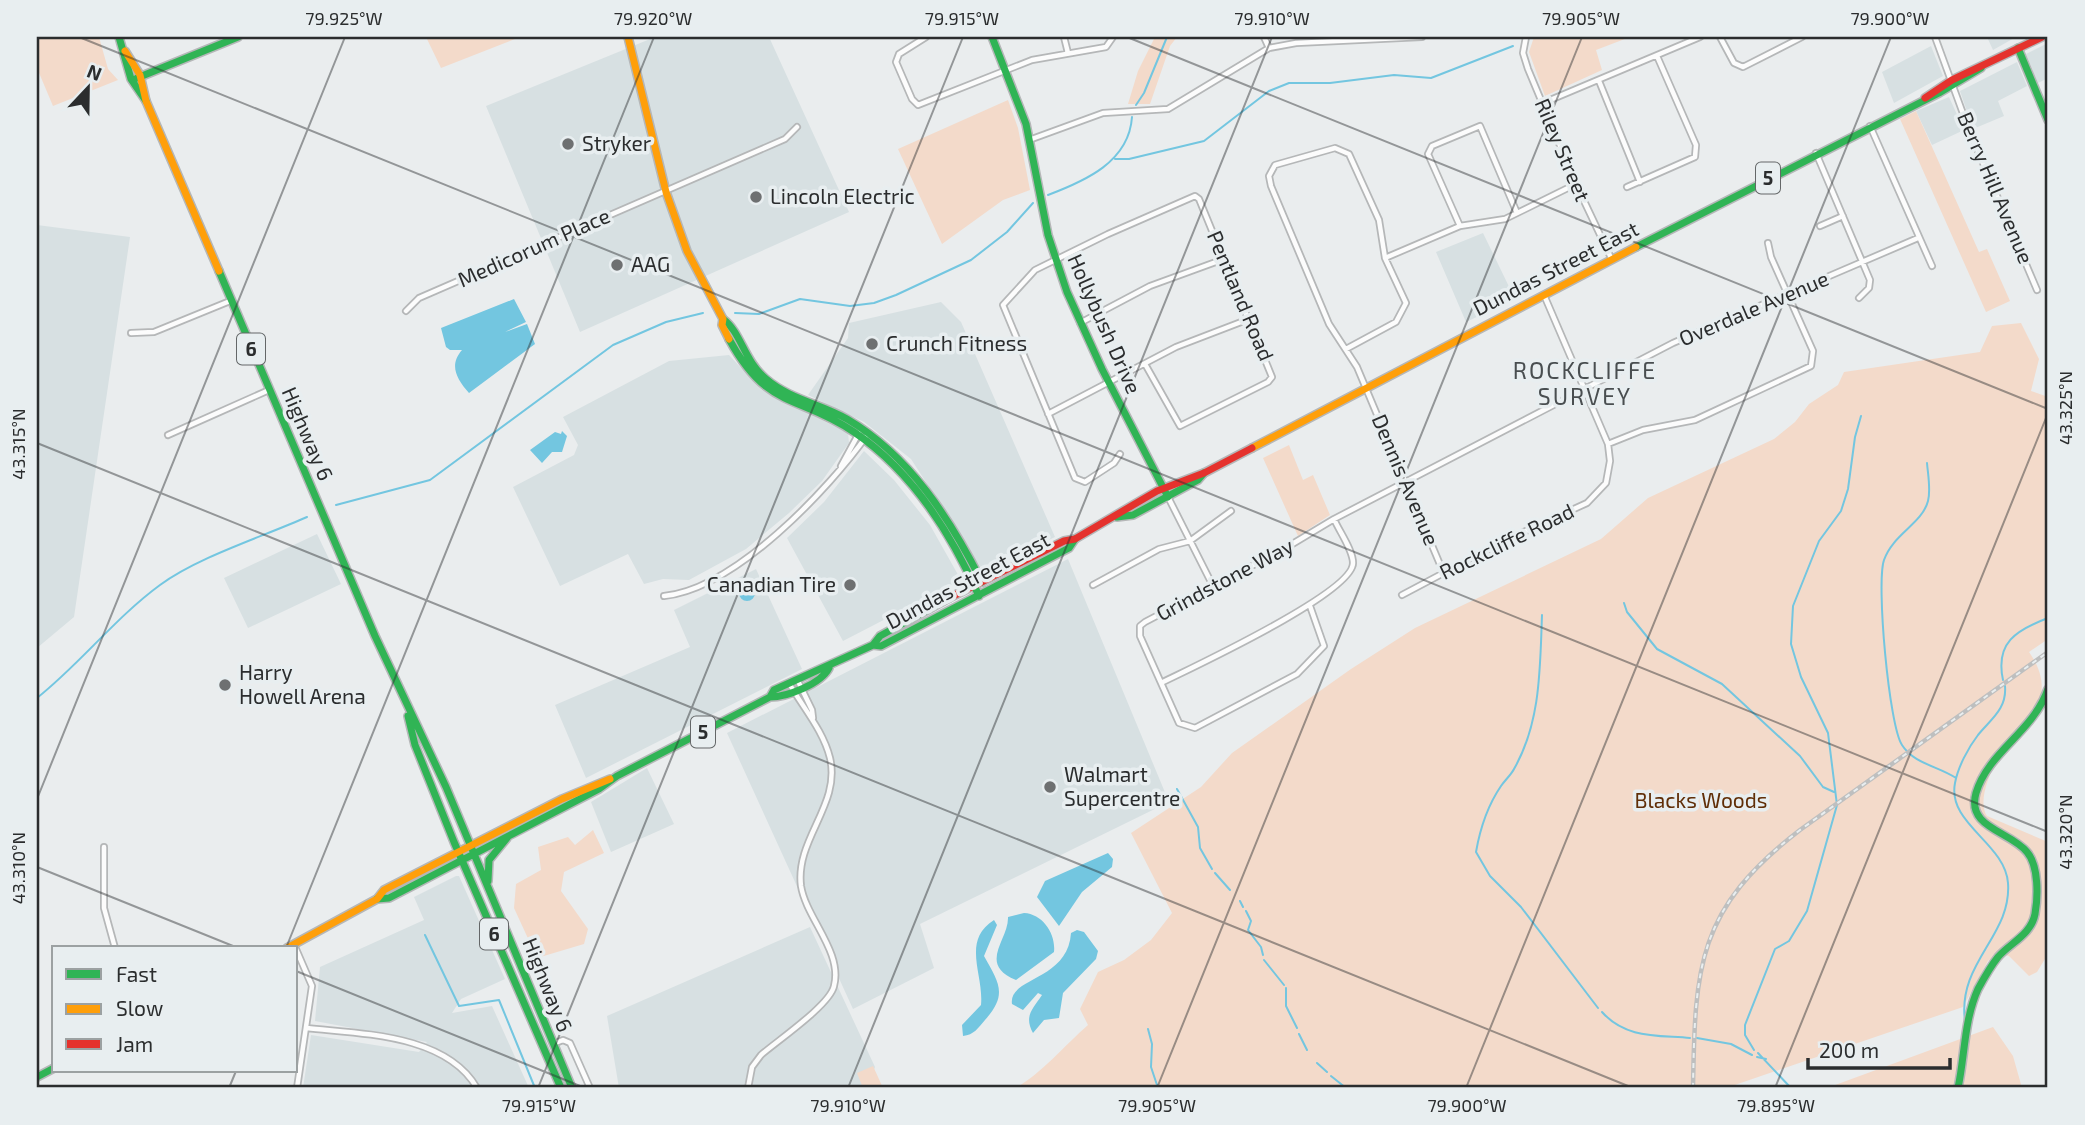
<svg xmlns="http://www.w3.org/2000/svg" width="2085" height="1125" font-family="'Exo 2',sans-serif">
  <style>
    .built { fill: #d7e0e2 }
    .green { fill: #f3daca }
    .water { fill: #73c6e0 }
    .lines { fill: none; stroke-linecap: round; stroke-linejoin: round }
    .stream { stroke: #73c6e0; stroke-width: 2 }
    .street-casing { stroke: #b5b7b8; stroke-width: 8 }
    .fast-casing { stroke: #b5b7b8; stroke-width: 10 }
    .slow-casing { stroke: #b5b7b8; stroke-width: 10 }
    .jam-casing { stroke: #b5b7b8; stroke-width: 10 }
    .street { stroke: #fcfcfc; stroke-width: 4.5 }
    .fast { stroke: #30b455; stroke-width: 7 }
    .slow { stroke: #ff9f0a; stroke-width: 7 }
    .jam { stroke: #e5322d; stroke-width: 7 }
    .rail-casing { stroke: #bebfbf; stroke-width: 4.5 }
    .rail { stroke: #e8eef0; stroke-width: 2; stroke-dasharray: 5; stroke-linecap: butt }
    .ticks { fill: none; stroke: #2b2d2e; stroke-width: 2; stroke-opacity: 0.45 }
    .poi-dot { fill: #6e7071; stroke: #e8eef0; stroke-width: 2.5 }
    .labels { text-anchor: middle; stroke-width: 7; stroke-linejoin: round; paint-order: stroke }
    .shield { fill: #e8eef0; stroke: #646768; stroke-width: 2 }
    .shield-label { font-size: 19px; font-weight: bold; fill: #2b2d2e }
    .poi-label { font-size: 21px; fill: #2b2d2e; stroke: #e8eef0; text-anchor: start }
    .street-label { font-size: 21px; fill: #2b2d2e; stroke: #e8eef0 }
    .park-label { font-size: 21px; fill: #602e07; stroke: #e8eef0 }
    .neighbourhood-label { font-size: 23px; letter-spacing: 2px; fill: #494e50; stroke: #e8eef0 }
    .neatline { fill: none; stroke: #2b2d2e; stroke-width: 2.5 }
    .ticks-label { font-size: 18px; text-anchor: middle; fill: #2b2d2e }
  </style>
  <rect width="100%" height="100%" fill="#eaedee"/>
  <path class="built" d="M655,37H769L849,212L580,332L486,106Z
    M1987,37H2016L1993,50Z
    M2048,43V78L2038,83L2026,54Z
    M1931,46L1943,76L1894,103L1882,72Z
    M2017,62L2027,86L1998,101L2004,116L1973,129L1960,91Z
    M1949,97L1964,130L1932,145L1916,111Z
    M37,225L130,237L74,617L37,648Z
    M1483,233L1515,299L1466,322L1436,252Z
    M941,302L961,322L1055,537L983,571L911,459L864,422L808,395L848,338L849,323Z
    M729,355L762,390L848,433L849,443L822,481L789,513L746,549L689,580L663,579L644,584L628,554L560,586L513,487L574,455L578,445L563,417L669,361Z
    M864,451L894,480L930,525L961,580L843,641L787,538L824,502Z
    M317,534L341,584L248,628L224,578Z
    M1068,559L1169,802L920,924L934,968L853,1009L727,733Z
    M756,569L802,669L586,778L555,705L690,647L674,610Z
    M647,768L674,824L611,852L591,802Z
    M456,876H459L505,979L461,999L452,1013L492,1006L529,1088H303L311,1035L419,1052L427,1042L315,1021L320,967L424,920L414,897Z
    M810,927L875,1067L867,1088H619L607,1016Z"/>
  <path class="green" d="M37,37H99L108,69L118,80L53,106L37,68Z
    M426,37H520L441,68Z
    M1155,37H1177L1170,46L1150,104H1128L1138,71Z
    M1534,37H1630L1596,50L1602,70L1545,96L1529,52Z
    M1008,100L1018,128L1030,190L1003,200L942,244L898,149Z
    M1916,111L1979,252L1987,249L2010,301L1986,312L1900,119Z
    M2021,323L2039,359L2031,391L2048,397V639L2029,652C2059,695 2030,719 2004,751C1993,764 1976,800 1987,816L2048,842V954L2037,972L2029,976L2009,956L1998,953L1988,961L1963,1007L1726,1088H1015C1039,1076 1066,1044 1088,1025L1080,1009L1098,972L1124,960L1151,940L1172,913L1131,833L1201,787L1232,753L1351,669L1415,628L1601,539L1648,498L1774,439L1795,422L1809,404L1838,385L1844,372L1980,352L1992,326Z
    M1289,445L1303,480L1313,475L1330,515L1298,536L1263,458Z
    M593,830L604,853L564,872L561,891L588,929L584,944L537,958L514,908L516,884L541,870L538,847L568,837L575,845Z
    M1993,1027L2013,1056L2022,1088H1827Z
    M873,1066L883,1088H863L857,1073Z"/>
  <path class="water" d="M514,299L526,322L505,332L527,324L535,344L469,393C456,378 449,365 462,350H450L446,347L441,328Z
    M562,431L567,436L562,452H552L542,463L530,450L555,432L561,434Z
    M739 593a8 8 0 1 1 16 0a8 8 0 1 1-16 0Z
    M1108,853L1113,859L1112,867L1082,892L1059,926L1037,897L1045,881Z
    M1024,913C1043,914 1056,934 1054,952L1016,980C977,964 1009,940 1008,917Z
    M994,920L997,925L984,956C999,983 1008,994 985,1020C978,1028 974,1035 963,1036L962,1025L981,1005C984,974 961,941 994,920Z
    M1077,930L1084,932L1098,951L1096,959L1063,993L1059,1018L1044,1020L1033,1033C1024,1016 1032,1010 1042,995L1038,993L1023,1010L1012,1004C1008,977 1068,981 1071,933Z"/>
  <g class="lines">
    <path class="stream" d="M1136,105L1144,93L1167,37
      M1115,159H1129L1204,141L1269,91L1289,83H1330L1394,75L1431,78L1513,46
      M1048,195C1085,181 1129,162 1132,117
      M735,313L759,314L800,299L850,306L874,303L896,295L971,260L1007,232L1033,203
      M1927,463C1928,475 1931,490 1928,501C1922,524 1893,534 1884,560C1876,582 1889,726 1902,745C1914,764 1938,766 1956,778
      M336,505L430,480L613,345L666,322L703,313
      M1624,603L1627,612L1657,649L1722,684L1800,756L1823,787L1834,792
      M1542,615C1540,667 1541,722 1514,769C1511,775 1505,780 1501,786C1488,805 1480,829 1476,852L1490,876L1521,907L1598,1008
      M2003,680C1995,643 2016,630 2048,618
      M37,698C81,663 115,618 160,585C198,557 262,537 307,517
      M1177,789L1198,827L1200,848L1212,869
      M1215,873L1230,890
      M1240,901L1243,907
      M1246,911L1251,921L1248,930L1261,947L1263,955
      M425,935L459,1006L499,1000L535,1088
      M1264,960L1284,985
      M1286,988V1006L1297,1028
      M1602,1012C1626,1039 1658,1035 1690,1038
      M1965,1021C1957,962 2012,936 2008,883C2005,843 1947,824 1955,783C1958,767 1968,748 1978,735C1991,719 2007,709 2005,686
      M1148,1029L1152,1044L1151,1067L1158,1088
      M1299,1034L1307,1050
      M1697,1038L1731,1044L1752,1055
      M1754,1050L1745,1035V1025L1775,949L1789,941L1807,911L1837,805L1828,733L1801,677L1791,644L1793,606L1819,541L1841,511L1848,489L1855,437L1861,416
      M1758,1053L1791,1088
      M1757,1057L1766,1059
      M1317,1063L1327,1072
      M1331,1076L1346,1088"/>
    <defs>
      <path id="street" d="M926,37L899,54L896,62L912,99L918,105L1032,60L1106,47L1113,37
        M1064,37L1068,53
        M1264,37L1269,48
        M1526,37L1523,53L1528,69L1576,184L1612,260
        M1720,37L1734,63L1743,67L1802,37
        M1935,37L1969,130L2037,290
        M1599,81L1640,182
        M1543,103L1700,37
        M1870,126L1932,266
        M1029,140L1103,113L1168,109L1269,48L1296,43L1422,37
        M1816,153L1870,280L1869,288L1859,298
        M1627,187L1695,157L1696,145L1657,56
        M1460,226L1428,154L1432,146L1480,126L1517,213
        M1820,226L1843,216
        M1385,258L1460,226L1505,219L1576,184
        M406,311L419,298L785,139L797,127
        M1080,323L1150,286L1224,259
        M131,333L154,332L230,301
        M1346,349L1396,322L1406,303L1385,258L1379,220L1349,154L1335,148L1275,165L1269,176L1271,186L1329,324L1357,367L1444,574
        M1048,414L1176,347L1249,319
        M168,435L269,390
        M1608,444L1643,430L1695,420L1811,366L1813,351L1771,257L1768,243
        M1120,454L1114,463L1085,482L1075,478L1003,305L1035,270L1108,234L1195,196L1199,199L1272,377L1268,382L1180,426L1145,364
        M841,466L859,433
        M1168,497L1213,586
        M1093,585L1159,549L1190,541L1231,511
        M1402,595L1506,540L1587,503L1606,483L1610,461L1608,444L1544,295
        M664,596C735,589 829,489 868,434
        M1310,606L1324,646L1297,674L1195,728L1179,723L1140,636V626L1145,622L1284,549L1334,519L1673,343L1918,238
        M797,679L812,710L813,718
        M1163,682C1193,667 1353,593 1353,563C1353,550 1339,531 1334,519
        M104,847V908L115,948
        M296,949L312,986L297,1088
        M307,1028C361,1034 446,1034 477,1088
        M553,1044L563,1040L570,1043L590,1088
        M748,1088L752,1067L761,1055C777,1041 830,1005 834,986C843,952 806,918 801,886C795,839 841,805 830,758C823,730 803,708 789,683"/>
      <path id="fast" d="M119,37L131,79L146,101
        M992,37L1026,124L1048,235L1067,292L1102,369L1168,497
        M2018,48L2048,120
        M137,78L238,37
        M1636,247L1939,93L1981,68
        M219,271L375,636L446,787L572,1088
        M723,319C741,332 744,361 766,379C789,399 821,404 847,419C910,456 950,519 982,582
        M729,339C768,411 798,394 854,432C912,471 951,533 979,596
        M1117,517L1133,515L1198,480L1204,473
        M873,645L881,646L1069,548L1075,539
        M770,697C787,697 821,684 829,668
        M408,716L415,745L454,842L561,1088
        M488,881L489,860L507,838
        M377,899L389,898L599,789L617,776L770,697L774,690L873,645L880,636L949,598
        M37,1077L54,1068
        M1958,1088C1965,1055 1964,1020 1978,989C1984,978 1990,967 1998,957C2010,943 2031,935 2035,914C2038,897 2039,866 2027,852C2010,831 1966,828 1976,793C1988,752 2033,732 2048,689"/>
      <path id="slow" d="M628,37L666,192L687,251L723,319L722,325L729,339
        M125,51L140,75L146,101L219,271
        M1252,448L1636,247
        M287,948L377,899L384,890L562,799L610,779"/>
      <path id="jam" d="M1925,98L1952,80L2042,37
        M949,598L1064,541L1075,539L1157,491L1204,473L1252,448"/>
    </defs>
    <use href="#street" class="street-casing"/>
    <use href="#fast" class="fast-casing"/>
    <use href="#slow" class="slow-casing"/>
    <use href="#jam" class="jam-casing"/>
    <use href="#street" class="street"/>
    <use href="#fast" class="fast"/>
    <use href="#slow" class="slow"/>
    <use href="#jam" class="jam"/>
    <defs>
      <path id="rail" d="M1693,1088C1695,966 1697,909 1800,830L2048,652"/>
    </defs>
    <use href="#rail" class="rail-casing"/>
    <use href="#rail" class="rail"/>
  </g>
  <path class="ticks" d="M79,37L2048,832M1127,37L2048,409M37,443L1633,1088M37,799L345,37M37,867L238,948M286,948L654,37M296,971L585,1088M229,1088L236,1071M538,1088L963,37M848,1088L1272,37M1157,1088L1582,37M1466,1088L1891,37M1775,1088L2048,413"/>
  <g class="poi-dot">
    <circle cx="568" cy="144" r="7"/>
    <circle cx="756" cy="197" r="7"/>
    <circle cx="617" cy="265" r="7"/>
    <circle cx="872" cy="344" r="7"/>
    <circle cx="850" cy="585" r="7"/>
    <circle cx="225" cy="685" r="7"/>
    <circle cx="1050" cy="787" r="7"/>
  </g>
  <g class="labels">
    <g class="shield">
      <rect x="1756" y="162.5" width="24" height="31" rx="5"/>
      <rect x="237" y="333.5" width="28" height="31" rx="5"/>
      <rect x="691" y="716.5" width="24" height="31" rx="5"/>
      <rect x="480" y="918.5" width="28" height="31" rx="5"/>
    </g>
    <g class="shield-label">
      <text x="1768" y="185">5</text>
      <text x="251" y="356">6</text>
      <text x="703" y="739">5</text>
      <text x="494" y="941">6</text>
    </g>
    <g class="poi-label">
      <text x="582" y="151">Stryker</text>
      <text x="770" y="204">Lincoln Electric</text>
      <text x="631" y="272">AAG</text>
      <text x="886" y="351">Crunch Fitness</text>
      <text x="836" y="592" text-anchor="end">Canadian Tire</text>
      <text x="239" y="680">Harry<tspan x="239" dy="24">Howell Arena</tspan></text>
      <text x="1064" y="782">Walmart<tspan x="1064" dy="24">Supercentre</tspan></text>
    </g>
    <g class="street-label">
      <text transform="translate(1562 150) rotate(67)" y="7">Riley Street</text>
      <text transform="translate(1995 188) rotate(67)" y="7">Berry Hill Avenue</text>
      <text transform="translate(534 248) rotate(-24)" y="7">Medicorum Place</text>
      <text transform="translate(1556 269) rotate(-27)" y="7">Dundas Street East</text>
      <text transform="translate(1240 296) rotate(67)" y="7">Pentland Road</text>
      <text transform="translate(1754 309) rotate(-23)" y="7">Overdale Avenue</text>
      <text transform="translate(1104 324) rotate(66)" y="7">Hollybush Drive</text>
      <text transform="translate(307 434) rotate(67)" y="7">Highway 6</text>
      <text transform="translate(1405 480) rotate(67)" y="7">Dennis Avenue</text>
      <text transform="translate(1507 542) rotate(-26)" y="7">Rockcliffe Road</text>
      <text transform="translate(1225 580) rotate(-28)" y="7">Grindstone Way</text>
      <text transform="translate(968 581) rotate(-28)" y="7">Dundas Street East</text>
      <text transform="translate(547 985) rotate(68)" y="7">Highway 6</text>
    </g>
    <g class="park-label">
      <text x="1701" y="808">Blacks Woods</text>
    </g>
    <g class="neighbourhood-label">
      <text x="1585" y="379">ROCKCLIFFE<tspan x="1585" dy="26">SURVEY</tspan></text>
    </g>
  </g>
  <rect width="2085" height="1125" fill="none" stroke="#e8eef0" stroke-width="77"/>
  <rect x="52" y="946" width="245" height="126" fill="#e8eef0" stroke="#9ca1a2" stroke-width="2"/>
  <rect x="66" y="969" width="35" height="10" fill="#30b455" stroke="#9ca1a2" stroke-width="2"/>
  <text x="116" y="982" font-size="21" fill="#2b2d2e">Fast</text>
  <rect x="66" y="1004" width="35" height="10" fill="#ff9f0a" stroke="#9ca1a2" stroke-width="2"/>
  <text x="116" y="1016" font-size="21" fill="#2b2d2e">Slow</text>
  <rect x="66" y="1039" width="35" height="10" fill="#e5322d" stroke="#9ca1a2" stroke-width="2"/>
  <text x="116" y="1052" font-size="21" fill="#2b2d2e">Jam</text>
  <g transform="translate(88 88) rotate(22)" stroke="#e8eef0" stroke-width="5" paint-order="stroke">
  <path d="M0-5L12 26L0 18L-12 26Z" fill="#2b2d2e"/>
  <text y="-10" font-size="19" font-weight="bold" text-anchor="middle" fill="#2b2d2e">N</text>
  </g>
  <path d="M1808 1058v10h142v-10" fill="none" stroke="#2b2d2e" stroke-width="3.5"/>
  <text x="1819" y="1058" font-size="21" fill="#2b2d2e" stroke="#e8eef0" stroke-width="5" paint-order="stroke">200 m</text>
  <rect x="38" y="38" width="2008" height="1048" class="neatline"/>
  <g class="ticks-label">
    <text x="344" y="25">79.925°W</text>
    <text x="653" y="25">79.920°W</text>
    <text x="962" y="25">79.915°W</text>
    <text x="1272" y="25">79.910°W</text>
    <text x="1581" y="25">79.905°W</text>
    <text x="1890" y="25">79.900°W</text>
    <text transform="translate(2066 408) rotate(-90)" y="6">43.325°N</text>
    <text transform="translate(19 444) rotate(-90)" y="6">43.315°N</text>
    <text transform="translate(2066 832) rotate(-90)" y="6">43.320°N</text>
    <text transform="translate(19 868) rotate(-90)" y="6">43.310°N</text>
    <text x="539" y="1112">79.915°W</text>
    <text x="848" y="1112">79.910°W</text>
    <text x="1157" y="1112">79.905°W</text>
    <text x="1467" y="1112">79.900°W</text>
    <text x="1776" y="1112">79.895°W</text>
  </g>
</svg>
